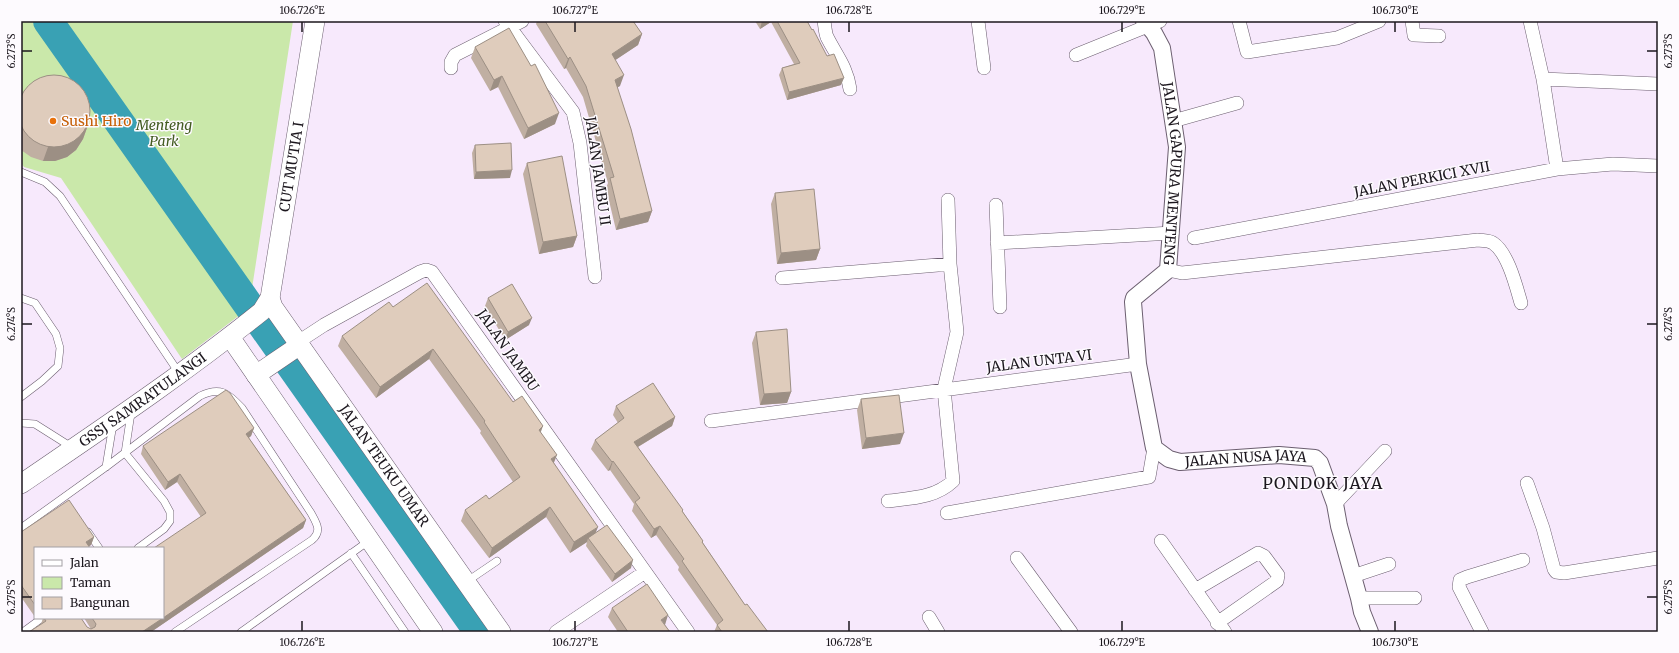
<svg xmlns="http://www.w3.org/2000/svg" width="1679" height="653" font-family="Merriweather,serif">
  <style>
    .green { fill: #cae8aa }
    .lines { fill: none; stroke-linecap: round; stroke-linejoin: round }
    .river { stroke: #39a1b4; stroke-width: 30 }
    .service-casing { stroke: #6b5e6f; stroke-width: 8 }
    .minor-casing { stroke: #6b5e6f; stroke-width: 14 }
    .tertiary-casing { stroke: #6b5e6f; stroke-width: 18 }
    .secondary-casing { stroke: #6b5e6f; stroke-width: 20 }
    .service { stroke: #fff; stroke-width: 7 }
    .minor { stroke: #fff; stroke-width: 13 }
    .tertiary { stroke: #fff; stroke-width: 16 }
    .secondary { stroke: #fff; stroke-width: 19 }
    .wall { fill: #c0afa2 }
    .shaded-wall { fill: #9c8f84 }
    .building { fill: #dfccbc; stroke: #9c8f84 }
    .ticks { fill: none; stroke: #1c171e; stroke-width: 1.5 }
    .food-dot { fill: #e8710a; stroke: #fdfafe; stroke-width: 1.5 }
    .labels { text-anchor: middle; stroke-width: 3; stroke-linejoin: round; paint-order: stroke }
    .food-label { font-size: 14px; fill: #c56008; stroke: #fdfafe; text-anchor: start }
    .park-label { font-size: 14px; font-style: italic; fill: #435c21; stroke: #fdfafe }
    .street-label { font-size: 14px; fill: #1c171e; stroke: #fdfafe }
    .quarter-label { font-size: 16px; letter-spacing: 1px; fill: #1c171e; stroke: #fdfafe }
    .neatline { fill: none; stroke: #1c171e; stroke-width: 1.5 }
    .ticks-label { font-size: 10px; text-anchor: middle; fill: #1c171e }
  </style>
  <rect width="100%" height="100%" fill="#f7e9fc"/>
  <path class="green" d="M21,21H293L249,308L182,359L61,178L24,167L21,163Z"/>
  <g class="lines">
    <path class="river" d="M48,21L479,632"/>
    <defs>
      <path id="service" d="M21,172L45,182L60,196L179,373
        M21,298L35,303L56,334L60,348L58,366L42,381L21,397
        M131,413L125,453L164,501L170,512V521L164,529L138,548
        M21,423L35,424L73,448
        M106,467L113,424
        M21,528L106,467L200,396C220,386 228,393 242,408L311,513C317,524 322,531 312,540L175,632
        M88,532L99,548
        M351,553L405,632
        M466,582L497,561
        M23,632L42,618
        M241,632L370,540"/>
      <path id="minor" d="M505,21L573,112L580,143L595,277
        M824,21C825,26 825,32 827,37C836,55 847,67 850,89
        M978,21L984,68
        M1239,21L1247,52L1337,38L1379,21
        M1412,21L1414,35L1439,36
        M1530,21L1543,79L1557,169
        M1076,55L1160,21
        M451,68V62L455,55L522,21
        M1543,79L1658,84
        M1173,121L1237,103
        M948,200L950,264
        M996,205L1000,307
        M1194,238L1557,169L1613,164L1658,166
        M997,243L1172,233
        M1168,270L1182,273L1478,240C1483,241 1488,240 1493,243C1508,253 1516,286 1521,303
        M782,278L950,264L957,332L944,389L953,481C935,498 912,498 888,501
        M298,342L324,325L420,272L426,270L432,272L688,632
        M711,421L1138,364
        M1527,483L1543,528L1554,569L1556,572L1564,573L1658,558
        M1335,504L1385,451
        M947,513L1149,477L1154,448
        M1161,541L1225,632
        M1017,558L1071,632
        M1353,576L1389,564
        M1195,590L1258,553L1264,556L1278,575L1277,581L1217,623
        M1359,598H1415
        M929,617L938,632
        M556,632L645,572
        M1482,632L1459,587L1460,580L1467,577L1523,560"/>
      <g id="tertiary">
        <path id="s1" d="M1144,21L1154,33L1162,48L1177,147L1168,270L1134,298L1133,302L1138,364L1154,448L1169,459L1180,462L1279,455L1315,458L1320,463L1335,504L1339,526L1359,598L1362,612L1370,632"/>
      </g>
      <g id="secondary">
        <path id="s2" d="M270,298L273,307L501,632"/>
        <path d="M230,337L433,632"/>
        <path d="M256,375L300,345"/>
        <path id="s3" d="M21,484C103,428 185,373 262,311L270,298L315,21"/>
      </g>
    </defs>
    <use href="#service" class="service-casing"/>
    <use href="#minor" class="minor-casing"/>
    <use href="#tertiary" class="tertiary-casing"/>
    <use href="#secondary" class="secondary-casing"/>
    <use href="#service" class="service"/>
    <use href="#minor" class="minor"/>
    <use href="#tertiary" class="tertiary"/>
    <use href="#secondary" class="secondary"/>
  </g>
  <path class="wall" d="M537,21H633L642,34L638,45L615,60L620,86L617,87L652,211L648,222L616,230L606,188L608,183L583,97L566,68L564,69L536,24Z
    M755,21H807L841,85L787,100L779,75L782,68L794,64L771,22L760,29Z
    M475,47L555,124L524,139L498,87L490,91L471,58Z
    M21,97L88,125L83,139L76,150L67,157L55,161H43L31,157L21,150Z
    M475,145L510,178L474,179L472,153Z
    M527,163L577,236L573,247L539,254L523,174Z
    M775,193L820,249L816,260L777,264L771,204Z
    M488,298L529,325L505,340L485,306Z
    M393,307L513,402L541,433L554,463L596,533L631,568L612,582L586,546L587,542L570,553L546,517L489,558L461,521L465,510L489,499L513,482L480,433L481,431L429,359L376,398L338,346L342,336Z
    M756,332L791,392L787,403L760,405L752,343Z
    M861,399L900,444L862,449L857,410Z
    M616,406L675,417L672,426L638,447L703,541V543L745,605L768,632H714L717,625L678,570L679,567L656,535L651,538L632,511L634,504L610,470L608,471L591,449L595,440L618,423L613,415Z
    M254,428L251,436L249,438L306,520L303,528L151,632H29L41,624L43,618H81L87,627L91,629L84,618H163L201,517L177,482L165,490L141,454L143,446Z
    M21,532L94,537L91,545L89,546L35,548V617L21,597Z
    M612,608L665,625L670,632H618L608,617Z"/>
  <path class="shaded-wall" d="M762,21H772L771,22L760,29Z
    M642,34L638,45L608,65L612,54Z
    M570,57L566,68L564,69L568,59Z
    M624,75L620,86L611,91L615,80Z
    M502,76L498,87L490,91L494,80Z
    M844,78L841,85L787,100L789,92Z
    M559,113L555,124L524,139L528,128Z
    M88,125L83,139L76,150L67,157L55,161H43L48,147Z
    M512,170L510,178L474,179L476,172Z
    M652,211L648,222L616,230L620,219Z
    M577,236L573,247L539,254L543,242Z
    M820,249L816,260L777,264L781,253Z
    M532,318L529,325L505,340L508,332Z
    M433,349L429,359L376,398L380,387Z
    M791,392L787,403L760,405L764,394Z
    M675,417L672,426L631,451L634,442Z
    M543,426L539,437V430Z
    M254,428L251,436L243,441L246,434Z
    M904,433L900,444L862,449L866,438Z
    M557,455L553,465L551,459Z
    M613,461L610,470L608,471L612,462Z
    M180,474L177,482L165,490L168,482Z
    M550,507L546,517L489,558L492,548Z
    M306,520L303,528L151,632H142Z
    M660,526L656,535L651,538L654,529Z
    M598,527L594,537L588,538L587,542L570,553L574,542Z
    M94,537L91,545L86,548V542Z
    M633,560L631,568L612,582L615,574Z
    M668,615L665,625L661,620Z"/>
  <path class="building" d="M545,21H633L642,34L612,54L624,75L615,80L631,129L652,211L620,219L610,178L614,177L586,86L570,57L568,59Z
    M777,21H807L812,30L813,29L827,56L834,54L844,78L789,92L782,68L800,63Z
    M509,28L531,66L535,64L559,113L528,128L502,76L494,80L475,47Z
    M18 111a36 36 0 1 1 72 0a36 36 0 1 1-72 0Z
    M511,143L512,170L476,172L475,145Z
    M562,156L577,236L543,242L527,163Z
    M814,189L820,249L781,253L775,193Z
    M427,283L513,402L522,396L543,426L539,430L557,455L551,459L598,527L574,542L550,507L492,548L465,510L486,495L489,499L520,477L484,422L485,421L433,349L380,387L342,336L389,302L393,307Z
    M512,284L532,318L508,332L488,298Z
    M787,329L791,392L764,394L756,332Z
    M653,383L675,417L634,442L683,510L682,511L703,541L702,542L745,605L747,604L768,632H722L717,625L723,620L682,561L684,559L660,526L654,529L635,502L640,498L613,461L612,462L595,440L624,418L616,406Z
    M226,390L230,393L254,428L246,434L306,520L163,618V548H154L206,513L180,474L168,482L143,446Z
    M899,395L904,433L866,438L861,399Z
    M69,500L94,537L86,542L90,548H35V605L21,585V532Z
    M607,525L633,560L615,574L588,538Z
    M647,584L668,615L661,620L670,632H628L612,608Z
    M44,618H81L87,627L91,629L95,627L96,624L92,618H163L142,632H29L46,621Z"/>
  <path class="ticks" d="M302,22V32M575,22V32M849,22V32M1122,22V32M1395,22V32M22,51H32M1647,51H1657M22,324H32M1647,324H1657M22,597H32M1647,597H1657M302,621V631M575,621V631M849,621V631M1122,621V631M1395,621V631"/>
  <circle class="food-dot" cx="53" cy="121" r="4"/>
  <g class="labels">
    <g class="food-label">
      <text x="61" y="126">Sushi Hiro</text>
    </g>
    <g class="park-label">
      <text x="164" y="130">Menteng<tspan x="164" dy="16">Park</tspan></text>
    </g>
    <g class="street-label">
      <text dy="5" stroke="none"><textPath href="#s3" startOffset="445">CUT MUTIA I</textPath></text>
      <text transform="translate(598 171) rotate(82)" y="5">JALAN JAMBU II</text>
      <text dy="5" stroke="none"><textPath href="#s1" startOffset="159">JALAN GAPURA MENTENG</textPath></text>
      <text transform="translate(1422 179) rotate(-11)" y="5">JALAN PERKICI XVII</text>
      <text transform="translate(508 350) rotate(55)" y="5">JALAN JAMBU</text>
      <text transform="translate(1039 361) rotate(-7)" y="5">JALAN UNTA VI</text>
      <text dy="5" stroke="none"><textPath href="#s3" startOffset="148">GSSJ SAMRATULANGI</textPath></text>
      <text dy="5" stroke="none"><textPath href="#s1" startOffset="548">JALAN NUSA JAYA</textPath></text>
      <text dy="5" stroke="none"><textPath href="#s2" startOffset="203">JALAN TEUKU UMAR</textPath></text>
    </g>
    <g class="quarter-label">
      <text x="1323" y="489">PONDOK JAYA</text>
    </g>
  </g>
  <rect width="1679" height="653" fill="none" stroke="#fdfafe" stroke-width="44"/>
  <rect x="34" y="547" width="130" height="72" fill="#fdfafe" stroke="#a39fa4"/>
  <rect x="42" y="560" width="20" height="6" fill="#ffffff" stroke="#a39fa4"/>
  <text x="70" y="567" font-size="12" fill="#1c171e">Jalan</text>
  <rect x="42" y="577" width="20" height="12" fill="#cae8aa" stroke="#a39fa4"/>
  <text x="70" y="587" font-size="12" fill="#1c171e">Taman</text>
  <rect x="42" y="597" width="20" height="12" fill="#dfccbc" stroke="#a39fa4"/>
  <text x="70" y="607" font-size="12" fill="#1c171e">Bangunan</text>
  <rect x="22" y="22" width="1635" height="609" class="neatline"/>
  <g class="ticks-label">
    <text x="302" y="14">106.726°E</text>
    <text x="575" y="14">106.727°E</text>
    <text x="849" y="14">106.728°E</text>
    <text x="1122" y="14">106.729°E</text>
    <text x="1395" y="14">106.730°E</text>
    <text transform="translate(11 51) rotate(-90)" y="4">6.273°S</text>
    <text transform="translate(1668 51) rotate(-90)" y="4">6.273°S</text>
    <text transform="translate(11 324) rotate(-90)" y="4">6.274°S</text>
    <text transform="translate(1668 324) rotate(-90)" y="4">6.274°S</text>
    <text transform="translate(11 597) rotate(-90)" y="4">6.275°S</text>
    <text transform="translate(1668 597) rotate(-90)" y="4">6.275°S</text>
    <text x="302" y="646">106.726°E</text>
    <text x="575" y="646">106.727°E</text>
    <text x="849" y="646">106.728°E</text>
    <text x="1122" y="646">106.729°E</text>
    <text x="1395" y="646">106.730°E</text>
  </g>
</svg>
